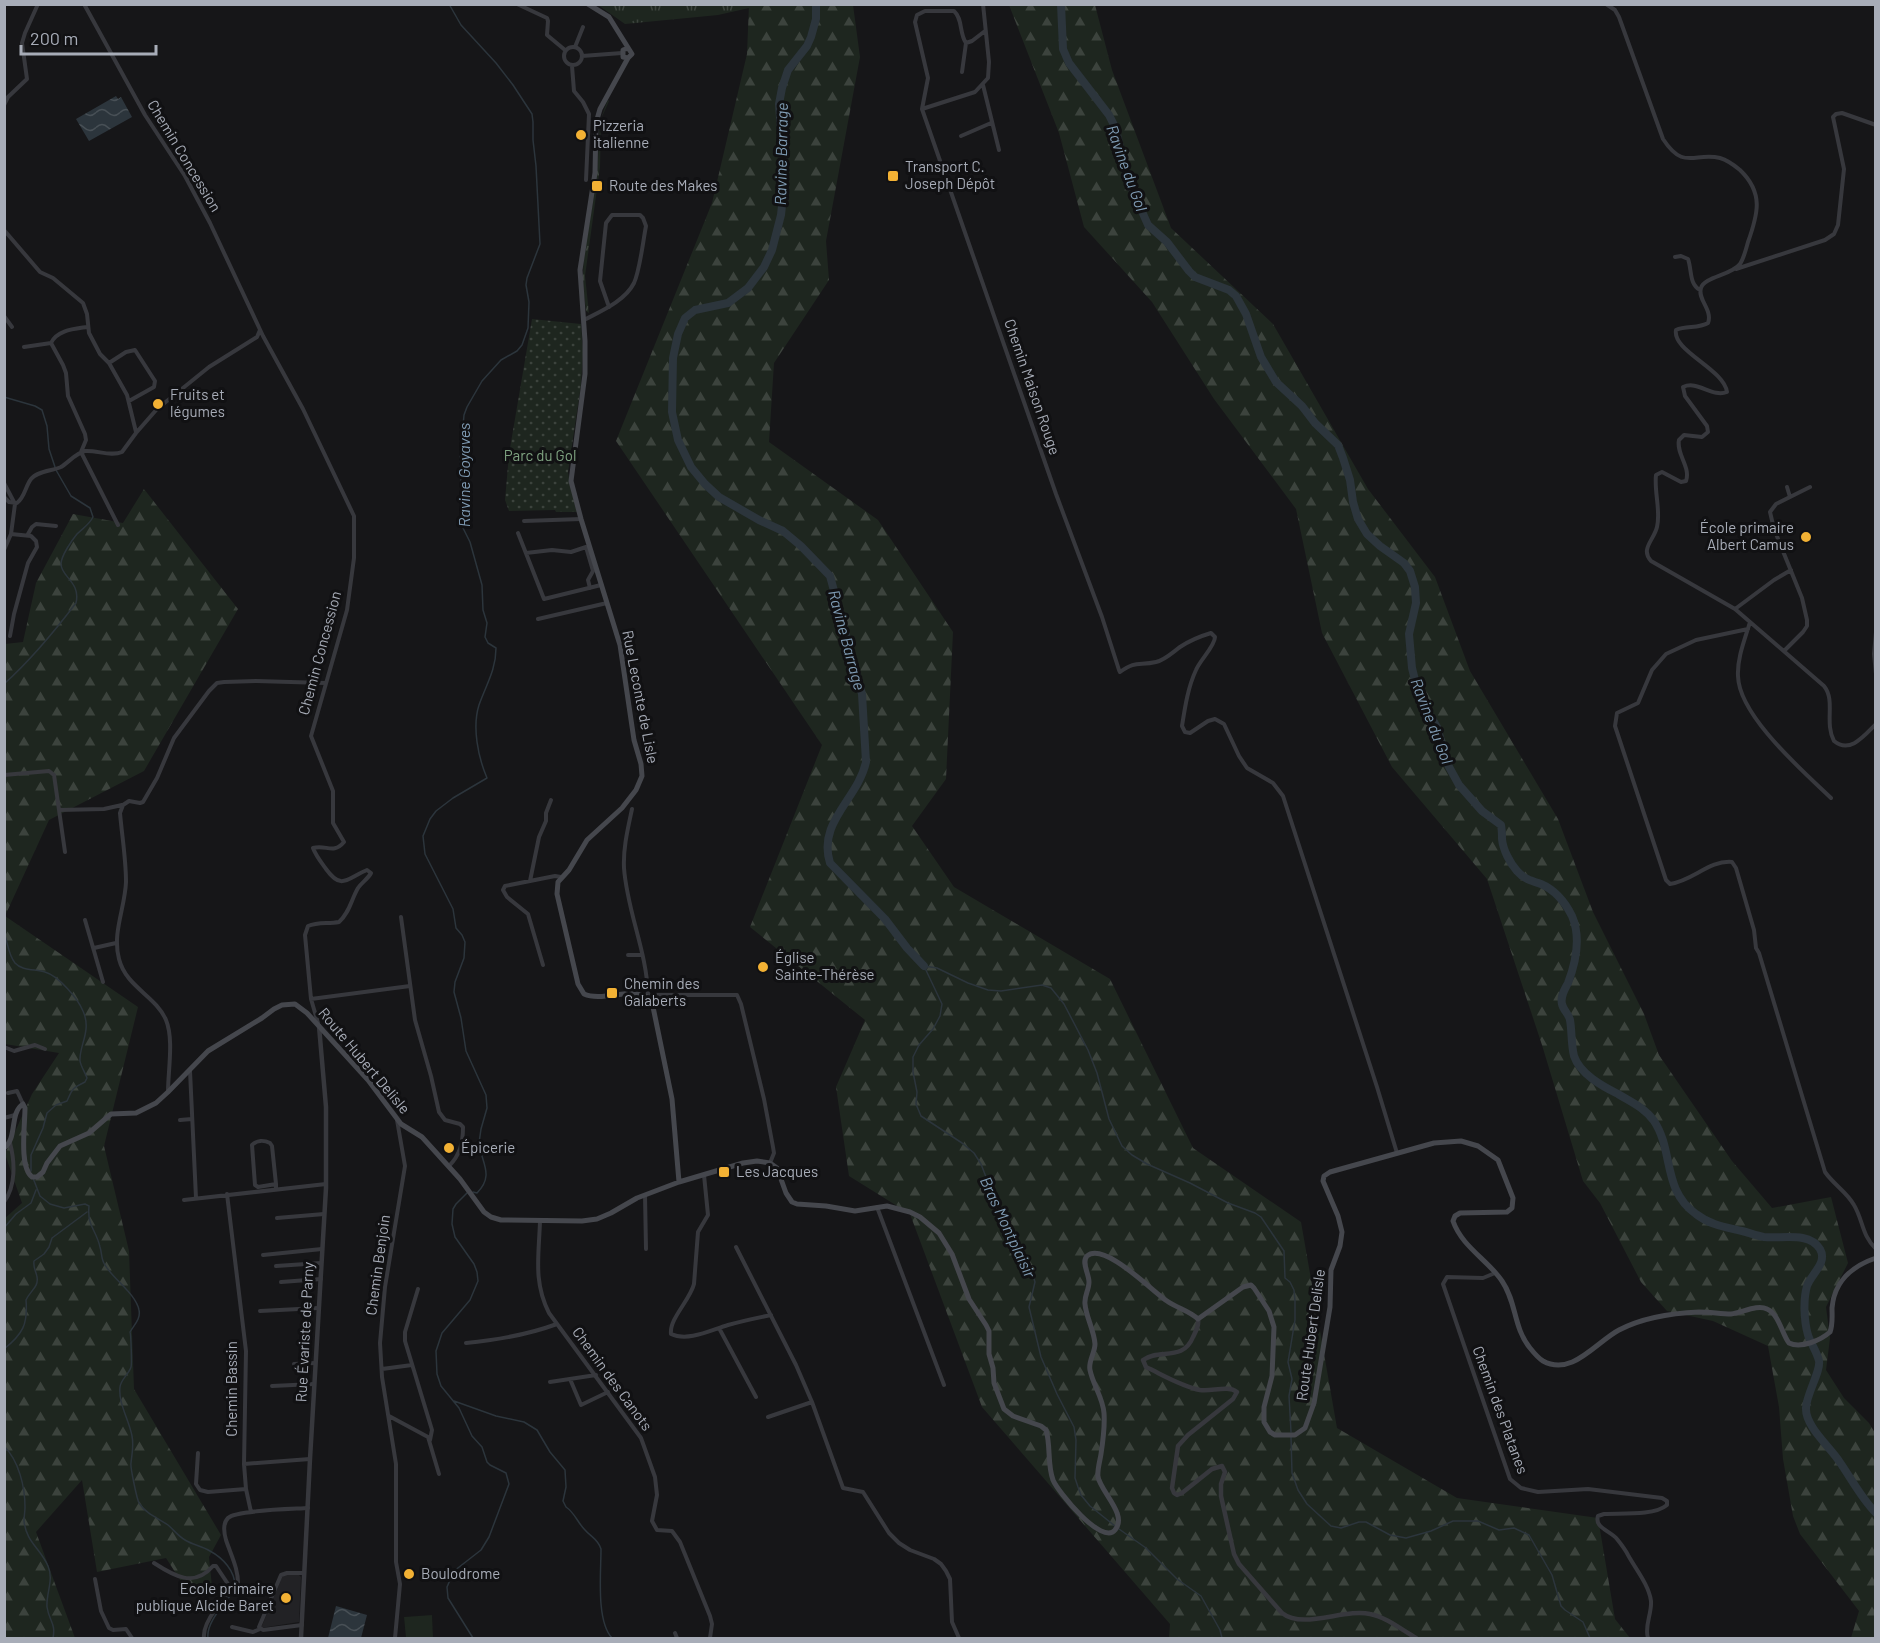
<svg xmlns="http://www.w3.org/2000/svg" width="1880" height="1643" font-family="Barlow,sans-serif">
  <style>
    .built { fill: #222225 }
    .grass { fill: url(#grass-tufts) }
    .forest { fill: url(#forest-firs) }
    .park { fill: url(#park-dots) }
    .pitch { fill: #1e261f }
    .water { fill: url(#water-waves) }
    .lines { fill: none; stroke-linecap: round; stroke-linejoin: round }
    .stream { stroke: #2c353c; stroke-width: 1.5 }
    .river { stroke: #2c353c; stroke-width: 8 }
    .minor { stroke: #37383d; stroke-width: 4 }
    .tertiary { stroke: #37383d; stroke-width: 4.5 }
    .secondary { stroke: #45474d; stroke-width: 5 }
    .poi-dot { fill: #f2b134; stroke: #111113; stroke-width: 2 }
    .labels { text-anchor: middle; stroke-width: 6; stroke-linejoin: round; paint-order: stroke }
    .poi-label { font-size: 15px; fill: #a8adb8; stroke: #111113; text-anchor: start }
    .street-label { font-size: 15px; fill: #a8adb8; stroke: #111113 }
    .park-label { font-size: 15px; fill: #7fa381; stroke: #111113 }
    .water-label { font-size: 16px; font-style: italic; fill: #7f9bb3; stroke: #111113 }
  </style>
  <defs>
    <pattern id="grass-tufts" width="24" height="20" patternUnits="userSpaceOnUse" patternTransform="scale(1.5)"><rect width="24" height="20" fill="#1e261f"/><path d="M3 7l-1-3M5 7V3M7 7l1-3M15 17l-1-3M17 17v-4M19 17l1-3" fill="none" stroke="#3c433d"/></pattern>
    <pattern id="forest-firs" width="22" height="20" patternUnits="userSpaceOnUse" patternTransform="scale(1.5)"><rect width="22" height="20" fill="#1e261f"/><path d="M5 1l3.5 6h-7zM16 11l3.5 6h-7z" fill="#3c433d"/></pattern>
    <pattern id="park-dots" width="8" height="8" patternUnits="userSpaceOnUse" patternTransform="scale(1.5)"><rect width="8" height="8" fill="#1e261f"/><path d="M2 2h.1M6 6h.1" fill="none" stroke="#3c433d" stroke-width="1.8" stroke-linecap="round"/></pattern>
    <pattern id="water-waves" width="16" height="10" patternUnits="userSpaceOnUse" patternTransform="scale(1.5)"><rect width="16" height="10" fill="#2c353c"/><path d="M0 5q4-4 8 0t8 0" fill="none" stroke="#485056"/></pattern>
  </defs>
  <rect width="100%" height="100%" fill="#161618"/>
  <path class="built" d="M283,1575H299L301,1577L299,1622L261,1628Z"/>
  <path class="grass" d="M598,5H749V8L718,15L625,24Z
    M608,100L609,101L601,119L600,167L585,276L589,313L586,311C585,299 582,287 583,274C584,240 594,207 597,173C600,147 596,125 608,100Z"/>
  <path class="forest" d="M749,5H853L860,57L826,241L829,280L774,363L769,442L878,520L953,632L946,779L912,826L954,887L1110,979L1193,1148L1301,1222L1337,1428L1457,1498L1598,1518L1615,1619L1630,1638H1169L1170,1624L982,1407L910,1214L849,1176L836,1087L865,1020L750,927L822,745L616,441L712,203L747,54Z
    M1009,5H1095L1112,70L1171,228L1273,324L1368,489L1435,577L1470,671L1558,819L1593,912L1644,1014L1659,1055L1732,1161L1772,1208L1831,1197L1848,1263L1826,1307L1830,1338L1826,1370L1844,1398L1869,1423L1875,1433V1638H1851L1859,1611L1800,1534L1793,1516L1783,1459L1779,1407L1768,1346L1713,1321L1667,1311L1641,1282L1600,1203L1583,1181L1542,1045L1487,879L1392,767L1322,633L1296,509L1214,399L1152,302L1084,227L1059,133Z
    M144,489L238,609L144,771L49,820L5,916L138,1007L104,1146L129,1251L134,1389L221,1535L209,1557L212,1587L186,1589L166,1558L97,1572L82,1480L36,1532L75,1638H5L4,1219L22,1203L5,1154L32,1094L59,1053L5,1044V644L23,642L36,583L73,514L123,523Z"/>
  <path class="park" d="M532,319L581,324L583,352L581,385L568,472L571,489L577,512H556L555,510L509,511L505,500L509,454Z"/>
  <path class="pitch" d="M432,1615L433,1638H406L404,1617Z"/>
  <path class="water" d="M116,96L118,99L121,97L132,117L89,141L76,119Z
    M336,1606L367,1615L361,1638H328Z"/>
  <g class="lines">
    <path class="stream" d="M449,4L461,25L496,63L513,85L532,114L533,122V140L536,166L540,244L527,278L526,285L529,302L528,328L522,345L517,351L501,360L482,381L467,407L464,415L460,459L463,528L470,542L482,585L483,610L487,623L485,637L488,643L496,648C496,670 486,685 479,705C472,727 478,757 487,778L453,798L436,811L430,819L423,836L425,854L453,909L456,928L462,935L465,942L464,958L455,982L454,992L461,1018L466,1051L486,1095L487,1108L481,1129L479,1143C481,1162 495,1175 477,1193L473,1192
      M4,397L35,406L42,410L47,426L49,449L56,470L71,496L90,508L93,517C89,525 83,528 77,534C72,540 61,556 61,564C61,577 81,582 76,603C54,632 32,659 4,684
      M4,933C8,943 8,954 15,963C22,971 36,969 45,972C59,976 78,999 83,1011C92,1031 79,1045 80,1061C81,1067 85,1072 87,1078L85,1082C71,1089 73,1088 67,1101L56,1105L47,1113L43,1128L31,1155V1171
      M924,966L937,968L968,983L988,990L1001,991L1042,985L1051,988L1064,1004L1088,1050L1097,1073L1109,1119L1122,1146L1132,1155L1147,1164L1190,1183L1228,1203L1255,1213L1261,1217L1284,1251L1285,1278L1290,1282L1294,1290L1295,1301V1320L1288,1362L1292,1379L1289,1396L1291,1432
      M924,966L942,1004L940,1016L933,1029L919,1045L913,1057V1072L917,1092L916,1104L921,1116L962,1143L974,1153L981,1164L1001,1216L1020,1245L1029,1262L1035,1282L1029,1307L1041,1357L1057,1394L1074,1427L1076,1440L1075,1478L1078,1487L1081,1495L1090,1506L1115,1526
      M33,1178L40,1196L50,1204L64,1208L85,1204L89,1206C87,1227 96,1229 100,1247C102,1253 101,1260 105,1265C113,1279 136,1294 139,1310C141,1319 134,1325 130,1332C131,1334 132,1365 131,1367C129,1374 121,1379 120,1387C118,1403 129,1420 132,1436C134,1446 132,1453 131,1463C130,1467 137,1499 139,1503C146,1514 158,1518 168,1525C174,1530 178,1536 185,1540C193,1545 202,1546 210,1551C223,1558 235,1571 235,1586
      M468,1192L456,1204L453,1209L452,1224L455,1237L474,1264L477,1272L478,1281L470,1300L442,1333L436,1351L437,1374L441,1386L459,1408L472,1436L482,1447L487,1462L490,1465L506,1473L509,1484L489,1537L481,1550L454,1571L447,1587L448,1598L473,1638
      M4,1228L16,1214L31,1203L36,1190
      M4,1349C23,1334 28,1324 26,1300C30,1291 39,1287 37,1277C36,1271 33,1268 34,1261L44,1254L49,1247L52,1238L87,1212
      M454,1401L496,1416L524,1422L537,1430L550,1452L565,1470L566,1487L563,1501L566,1507C575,1513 577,1522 585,1530C591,1537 598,1539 601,1549C601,1573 596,1621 612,1638
      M1291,1437L1292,1473L1298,1490L1307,1504L1331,1526L1341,1528L1359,1522H1366L1390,1535L1406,1538L1431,1531L1453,1521H1478L1499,1530L1514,1528L1529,1535L1552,1575L1561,1606L1565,1610L1583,1622L1590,1638
      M4,1446C19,1461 25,1487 25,1507C25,1512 24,1516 24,1521C26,1542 41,1549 48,1566C54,1580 46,1593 47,1607C49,1621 56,1623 53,1638
      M1119,1529L1146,1548L1177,1579L1201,1596L1220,1630L1222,1638
      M208,1638C206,1623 223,1606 232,1593"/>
    <path class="river" d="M816,4V19L811,37L807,46L788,70L782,88L779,104L784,173L783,196L781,215L772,250L764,267L748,288L728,303L695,310L685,318L678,334L673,358L672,412L678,440L691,467L705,484L719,497L759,520L783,531L801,546L830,576L862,694L866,762C858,799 817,822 830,863L885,919L907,948L924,966
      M1061,4L1063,49L1069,63L1109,115L1115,127L1129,182L1148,225L1167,242L1189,271L1195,277L1229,290L1236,296L1246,314L1261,357L1276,382L1302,406L1315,423L1338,445L1343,458L1350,480L1353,502L1358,519L1367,534L1380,546L1404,563L1410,571L1415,587L1416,603L1409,634L1412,668L1417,688L1422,702L1437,727L1448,765L1459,785L1482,811L1501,825C1502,830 1502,834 1502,839C1503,850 1510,863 1517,871C1524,879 1532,881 1541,884C1555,890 1565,902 1572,916C1581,937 1576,962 1568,983C1565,989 1560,996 1562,1004C1563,1010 1569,1014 1570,1020C1572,1031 1571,1044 1574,1056C1580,1074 1602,1086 1618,1094C1631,1102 1645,1108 1654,1121C1674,1151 1662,1190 1696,1214C1710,1225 1725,1227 1742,1231C1750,1233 1757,1236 1764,1237C1781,1239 1809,1231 1820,1249C1828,1263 1811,1274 1807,1286C1803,1300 1804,1321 1808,1335C1811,1344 1817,1352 1819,1361C1821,1371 1806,1395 1806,1408C1805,1426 1830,1447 1839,1461C1851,1478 1861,1498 1876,1513"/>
    <path class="minor" d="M84,4L145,115L185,176L210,223L263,336L303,409L354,516V558L347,610L311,736L333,791V823L344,842C333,855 326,844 313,848C316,856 321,862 326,869C342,891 347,878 367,870L371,873C368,879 362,882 358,888C351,900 350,912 339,922C328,924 318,922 308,926L305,935L311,999L318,1023
      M517,4L547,18L548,21L547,35L565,50
      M1606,4L1615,10L1619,17L1663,139C1684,171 1694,152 1720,158C1727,160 1734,165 1740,170C1764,193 1758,214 1748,242C1746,249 1744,258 1740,264C1732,275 1704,277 1701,288C1697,299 1713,310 1708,323C1698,329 1686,325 1676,330C1672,351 1724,369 1727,392C1712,398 1698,380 1683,387L1685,396L1707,426L1708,432L1702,437L1684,435L1679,440C1676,454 1691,467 1686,481L1681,482L1662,472L1656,475C1654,492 1661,511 1657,527C1654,540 1640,549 1651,561L1735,609L1824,686C1836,701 1824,722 1834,741C1850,754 1864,736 1876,724
      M985,31L972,41L966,43C959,33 963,19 954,11H925L917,15L915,22L928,78L922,109L1056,494L1102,617L1119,670L1120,672C1136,660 1139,666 1156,662C1165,660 1173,652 1180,647C1189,641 1201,636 1211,633L1215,637C1215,646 1200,660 1196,670C1188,687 1185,707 1182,726L1185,732L1190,733L1208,721L1215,719L1224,724L1239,756L1247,768L1273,783L1283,796L1377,1087L1397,1153
      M564 56a9 9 0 1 1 18 0a9 9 0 1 1-18 0Z
      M575,47L583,27
      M582,56L622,53
      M572,66L574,91L583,102L589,114L586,180
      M962,72L966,43
      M983,85L999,150
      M4,105L8,97L27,79L22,43L25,33L38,4
      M922,109L975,92L988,78L989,62L983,4
      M961,136L991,123
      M4,230L40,272L53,278L83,303L87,314L89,333L100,354L109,363L127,395L136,432
      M1675,257L1681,256L1688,259C1692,270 1689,284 1700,290
      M1736,269L1825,240L1834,234L1838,225L1844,169L1833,117L1836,114L1842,113L1876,125
      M4,316L12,327
      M584,320C601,311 625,301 634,283C640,270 643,241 646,226L643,218L640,215H612L606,223L600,281L609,307
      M87,327C74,329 57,330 51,343L63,365L66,373L68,396L85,434L86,440L81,452L118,525
      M24,347L51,343
      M109,363L126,352L135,350L155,381L154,387L129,401
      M4,483L15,504L11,534L4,550
      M1787,487L1790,497
      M4,497L9,502L17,503C25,497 25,487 31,479C37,471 52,471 61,467C69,462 76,453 85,451C97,450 111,457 122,452L136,433L157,409L209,367L257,337L260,330
      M524,521L581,519
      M518,533L544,599L601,585
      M28,534L32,527L36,524L56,526
      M526,553L552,550L571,552L586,547L593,571L588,580L590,588
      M1735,609L1774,580L1791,570
      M538,619L607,603
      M1750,622C1745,639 1737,658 1738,676C1739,716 1803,771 1831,798
      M1748,629L1696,640L1666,654L1652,670L1638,703L1617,713L1615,726L1666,880L1670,884C1693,881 1709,860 1732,862L1736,868L1754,930L1756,948L1759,953L1825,1172C1834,1185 1847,1192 1854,1205C1863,1220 1862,1236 1876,1249
      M1876,632L1874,654L1876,674
      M10,636L14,614L28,563L37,547L36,541L31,536L11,534
      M1784,651L1803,632L1807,626V620L1802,598L1774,529L1770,512L1776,504L1810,487
      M4,775L49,771L54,775L65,852
      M632,809C628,828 623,848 624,868C627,911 647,952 648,995
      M59,810L104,809L122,805
      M530,881L539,837L546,821V813L551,800
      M401,917L415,1020L431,1076L439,1112L445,1120L460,1124L463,1127C463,1143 460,1155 449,1166
      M85,920L103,982
      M94,948L116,943
      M628,955H642
      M543,965L528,914L507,897L503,890L505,886L555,876L561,877
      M647,995H737L741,1004L764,1099L773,1147L774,1153L770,1163
      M311,999L410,986
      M4,1047L14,1051L35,1045L45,1049
      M190,1071L196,1198
      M168,1092C168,1071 174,1039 166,1020C156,996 126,987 119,959C112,933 125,908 126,882C126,859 122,836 120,813L123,805L129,801L140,803L143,802L157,778L174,738L209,691L217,683L224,682L256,681L325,683
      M8,1093L17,1091L23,1104
      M4,1118L15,1115
      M180,1120L192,1119
      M704,1175L708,1215L698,1232L694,1284C690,1300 669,1319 671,1334C688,1342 711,1330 728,1325C742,1321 756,1318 771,1315
      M276,1184L258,1187L255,1185L252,1145C257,1140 264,1140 270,1143L272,1146L276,1184V1189
      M227,1194L246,1351L244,1464L246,1489L251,1512
      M645,1195L646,1249
      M184,1200L326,1184
      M4,1202C16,1186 15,1162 10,1143
      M877,1207L944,1385
      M277,1218L324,1214
      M540,1221C539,1255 533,1281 549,1313L641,1438L655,1477L657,1495L652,1521L657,1530L672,1531L680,1542L710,1616L712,1624L710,1638
      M736,1247L796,1365L812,1402L843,1488L863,1492L889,1533L899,1543L910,1550L934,1559L941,1564L946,1571L950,1579L952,1622L959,1638
      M263,1255L322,1249
      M276,1266L321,1263
      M1495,1273L1483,1278L1447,1277L1443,1284L1510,1479L1521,1488L1538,1492L1588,1489L1662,1498L1667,1501V1505C1654,1516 1621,1513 1604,1514L1598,1516C1594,1528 1611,1531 1617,1539C1621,1544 1625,1549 1628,1555C1635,1568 1649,1585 1651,1601C1652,1614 1644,1626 1648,1638
      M281,1282L321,1279
      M418,1289L405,1332V1341L432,1430L430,1440
      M260,1311L318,1308
      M719,1328L756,1397
      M466,1343C497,1340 527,1335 557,1324
      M294,1364L315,1363
      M382,1369L412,1365
      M570,1379L581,1405L608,1392
      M550,1382L596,1375
      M272,1386L314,1384
      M389,1416L428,1437L439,1474
      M768,1417L812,1402
      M198,1453L196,1484L200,1490L208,1492L246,1489
      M244,1464L310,1459
      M154,1563C174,1576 194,1588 213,1566H216L232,1590
      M95,1579L101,1611L109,1628L113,1630L126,1629L132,1638
      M302,1625L263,1630L259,1627L281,1575L287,1573H304
      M232,1627L253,1632L260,1629
      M675,1633L677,1638
      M204,1638C202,1622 225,1595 238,1586C239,1570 231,1555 226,1540C224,1533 222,1524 228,1518C236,1510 294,1509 308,1508
      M395,1638L400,1584L396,1562V1464L382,1377L380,1343L385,1287L405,1166L397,1120"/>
    <path class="tertiary" d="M1198,1319C1199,1326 1196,1331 1193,1337C1183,1362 1159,1348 1143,1360L1146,1367C1163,1375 1181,1386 1200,1390C1211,1392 1228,1385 1237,1392L1233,1399L1188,1435L1178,1446L1172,1488L1174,1493L1177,1495L1182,1493L1212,1469L1222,1466L1225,1472L1221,1484V1496L1234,1554L1239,1564L1282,1613C1303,1630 1345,1608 1370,1614C1386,1617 1402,1630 1416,1638
      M301,1638L310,1459L326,1188V1107L319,1026"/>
    <path class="secondary" d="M588,4L609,17L632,54L628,58L600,109L596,123L595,173L580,270L585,341V374L571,481L581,519L620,645L634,740L641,764L642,776L636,790L622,808L587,840L569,870L558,882L557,894L578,984L584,994C604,1003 641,983 652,1002L672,1099L679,1182
      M628,48L623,50V57L628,58
      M4,1148C18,1138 9,1113 23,1104L25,1108C25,1125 19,1167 32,1177H37L43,1172L47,1163L60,1146L89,1133L111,1114L136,1113L156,1103L168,1092L208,1051L262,1018L274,1009L282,1005L295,1004L307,1013L368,1080L401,1124L422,1137L460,1179L484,1212L491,1217L501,1220L582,1221L597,1219L611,1213L637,1198L679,1182L743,1163L757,1161L770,1163L777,1168L786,1193L792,1202L797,1204L826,1206L855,1211L887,1206L910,1212L920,1217L939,1233L952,1254L969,1299L986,1325L989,1331V1354L993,1368L994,1383L1004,1409L1013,1416L1041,1426L1046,1430C1051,1446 1047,1464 1053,1480C1058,1492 1102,1546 1115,1530C1128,1515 1101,1492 1098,1477C1097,1470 1100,1461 1101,1454C1103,1441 1105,1427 1104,1413C1103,1398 1093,1385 1090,1370C1088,1361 1095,1353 1095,1344C1094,1330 1086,1317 1085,1304C1084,1296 1089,1290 1089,1282C1089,1274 1081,1262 1087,1256C1104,1241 1153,1292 1167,1301C1177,1308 1190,1311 1198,1319L1243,1287L1251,1285L1254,1288L1269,1311L1274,1327L1272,1376L1264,1407V1422L1270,1432L1275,1435H1295L1305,1428L1314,1403L1330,1307L1331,1270L1340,1246L1342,1232L1338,1216L1323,1181L1324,1176L1330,1172L1434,1143L1461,1141L1478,1146L1498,1160L1513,1198L1512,1208L1507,1212L1460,1213L1455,1216L1453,1221C1462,1247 1488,1260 1502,1281C1517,1303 1513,1327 1530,1348C1534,1353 1538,1358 1543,1361C1572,1377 1596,1342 1619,1330C1642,1318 1674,1313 1699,1312C1710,1312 1721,1314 1731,1314C1742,1313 1757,1304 1767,1309C1779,1314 1782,1334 1789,1343C1801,1349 1821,1340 1830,1332C1833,1324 1832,1316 1832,1308C1834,1282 1852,1266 1876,1258"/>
  </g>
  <g class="poi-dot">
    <circle cx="581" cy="135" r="6"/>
    <rect x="887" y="170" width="12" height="12" rx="3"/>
    <rect x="591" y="180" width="12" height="12" rx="3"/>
    <circle cx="158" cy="404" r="6"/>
    <circle cx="1806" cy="537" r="6"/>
    <circle cx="763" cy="967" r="6"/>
    <rect x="606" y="987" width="12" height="12" rx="3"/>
    <circle cx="449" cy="1148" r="6"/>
    <rect x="718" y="1166" width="12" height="12" rx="3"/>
    <circle cx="409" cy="1574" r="6"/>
    <circle cx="286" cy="1598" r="6"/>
  </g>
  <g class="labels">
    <g class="poi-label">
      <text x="593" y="131">Pizzeria<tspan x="593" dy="17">italienne</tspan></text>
      <text x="905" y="172">Transport C.<tspan x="905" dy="17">Joseph Dépôt</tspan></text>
      <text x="609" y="191">Route des Makes</text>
      <text x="170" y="400">Fruits et<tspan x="170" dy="17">légumes</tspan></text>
      <text x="1794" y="533" text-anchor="end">École primaire<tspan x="1794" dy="17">Albert Camus</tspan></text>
      <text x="775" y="963">Église<tspan x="775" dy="17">Sainte-Thérèse</tspan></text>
      <text x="624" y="989">Chemin des<tspan x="624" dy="17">Galaberts</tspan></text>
      <text x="461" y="1153">Épicerie</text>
      <text x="736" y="1177">Les Jacques</text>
      <text x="421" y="1579">Boulodrome</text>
      <text x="274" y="1594" text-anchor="end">Ecole primaire<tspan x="274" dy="17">publique Alcide Baret</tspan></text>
    </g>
    <g class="street-label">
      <text transform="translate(184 156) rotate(59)" y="5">Chemin Concession</text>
      <text transform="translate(1032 387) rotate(71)" y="5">Chemin Maison Rouge</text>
      <text transform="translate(320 653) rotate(-75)" y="5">Chemin Concession</text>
      <text transform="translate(640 697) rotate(79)" y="5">Rue Leconte de Lisle</text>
      <text transform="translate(364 1061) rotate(50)" y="5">Route Hubert Delisle</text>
      <text transform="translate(378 1265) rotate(-82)" y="5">Chemin Benjoin</text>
      <text transform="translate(305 1332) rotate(-87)" y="5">Rue Évariste de Parny</text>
      <text transform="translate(1311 1335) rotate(-82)" y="5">Route Hubert Delisle</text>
      <text transform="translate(612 1379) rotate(54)" y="5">Chemin des Canots</text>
      <text transform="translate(232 1389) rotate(-90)" y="5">Chemin Bassin</text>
      <text transform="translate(1500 1410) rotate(70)" y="5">Chemin des Platanes</text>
    </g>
    <g class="park-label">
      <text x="540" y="461">Parc du Gol</text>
    </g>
    <g class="water-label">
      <text transform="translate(781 154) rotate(-89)" y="6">Ravine Barrage</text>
      <text transform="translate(1127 168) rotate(70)" y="6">Ravine du Gol</text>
      <text transform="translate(464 475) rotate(-90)" y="6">Ravine Goyaves</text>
      <text transform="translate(847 640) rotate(75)" y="6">Ravine Barrage</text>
      <text transform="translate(1432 721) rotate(69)" y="6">Ravine du Gol</text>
      <text transform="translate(1008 1227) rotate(65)" y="6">Bras Montplaisir</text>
    </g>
  </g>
  <rect width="1880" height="1643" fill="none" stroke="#a8adb8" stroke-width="12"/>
  <path d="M21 45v9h135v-9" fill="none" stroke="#a8adb8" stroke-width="3"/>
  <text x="30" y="45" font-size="18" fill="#a8adb8" stroke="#111113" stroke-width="4.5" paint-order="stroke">200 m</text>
</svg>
